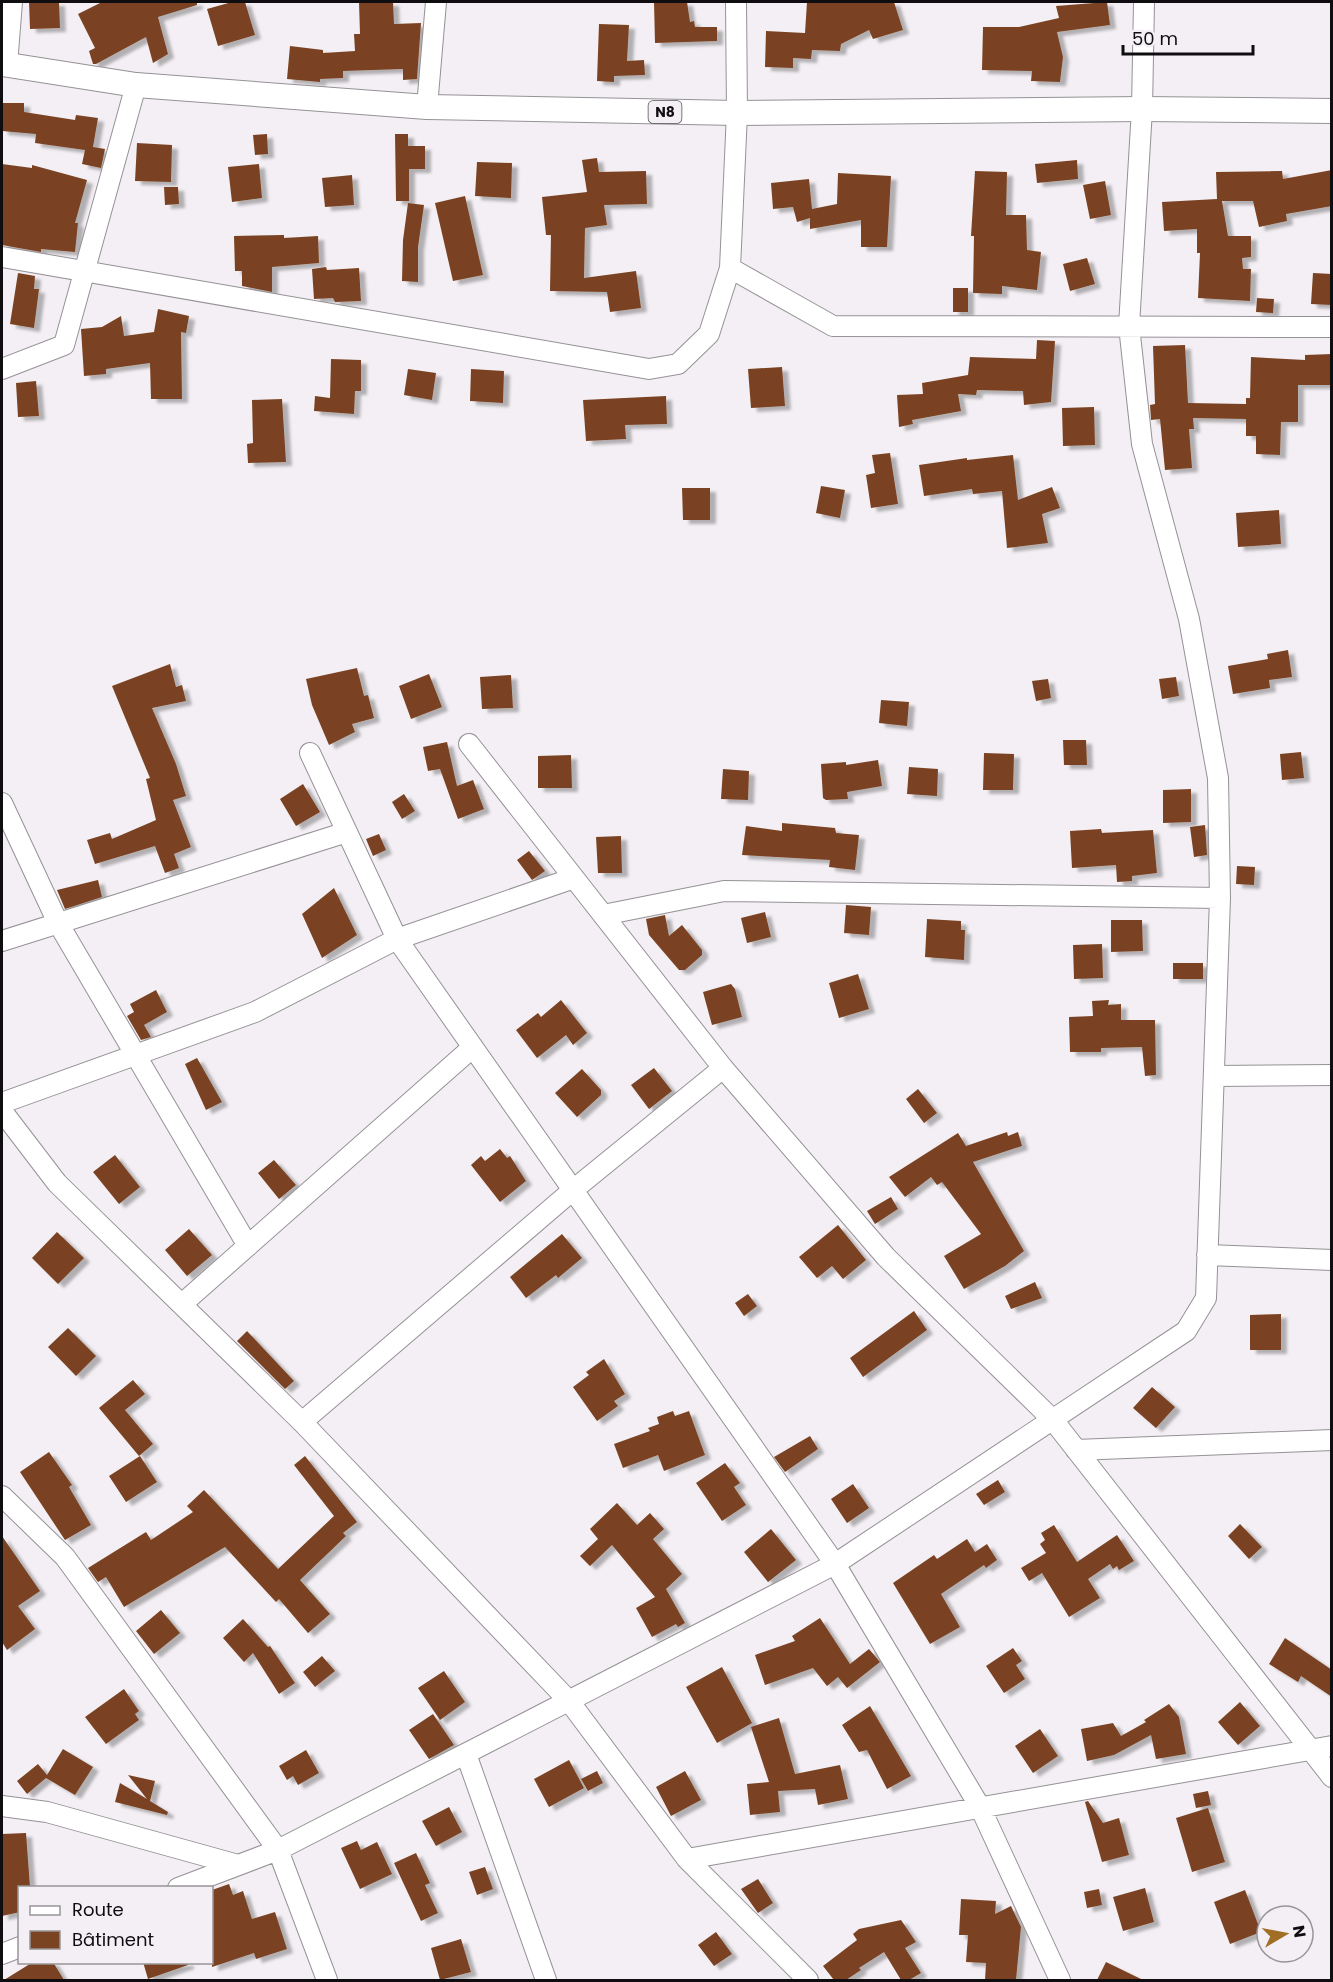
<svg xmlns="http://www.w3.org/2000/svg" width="1333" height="1982" font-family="Poppins,sans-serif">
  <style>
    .building { fill: #7a4321; filter: url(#shadow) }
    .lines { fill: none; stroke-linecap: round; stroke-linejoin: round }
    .minor-casing { stroke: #959296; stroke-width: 22 }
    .major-casing { stroke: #959296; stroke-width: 26 }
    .minor { stroke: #fff; stroke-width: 20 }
    .major { stroke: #fff; stroke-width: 24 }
    .labels { text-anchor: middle; stroke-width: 6; stroke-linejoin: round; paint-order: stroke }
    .shield { fill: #f3eff4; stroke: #535154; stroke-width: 1.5 }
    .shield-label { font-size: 14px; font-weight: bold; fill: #0f0d0f }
  </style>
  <defs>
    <filter id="shadow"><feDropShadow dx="6" dy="4" stdDeviation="1.5" flood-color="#0004"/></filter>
  </defs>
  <rect width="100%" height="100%" fill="#f3eff4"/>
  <path class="building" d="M29,2H59L60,28L30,29Z
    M102,2H197V5L158,17L168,54L153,63L146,37L96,64H93L89,51L95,48L78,14Z
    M232,2H245L255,35L218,46L207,9Z
    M359,2H393L394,24L421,23L417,79L403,80V69L343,71V78L320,79V82L287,79L290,46L323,50V53L355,51L354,34H360Z
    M654,2H687L690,22L694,21L695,27H717V41L655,43Z
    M807,2H894L903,30L873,39L869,30L841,44L840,51L812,50L811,59L793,58V68L765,67L766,31L805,33Z
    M1107,2L1110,25L1057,32L1063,57L1060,82L1031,81L1032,71L982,70L983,27H1019L1059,18L1056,6Z
    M599,24L629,25L627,61L644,60L645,75L614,76V82L597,81Z
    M2,103H24V112L75,120L76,115L98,118L93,147L105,149L101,168L82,164L85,150L35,143L36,134L2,131Z
    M267,134L268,154L255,155L253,135Z
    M395,134H408V146H425V169H409V201H396Z
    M137,143L172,145L171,182L135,181Z
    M597,158L599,172L646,171L647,204L604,205L607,225L585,228L584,278L636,271L641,308L610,312L607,292L550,291L551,235H546L542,197L587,192L582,160Z
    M1077,160L1078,179L1037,183L1035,164Z
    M477,162L512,163L511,198L475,196Z
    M2,164L32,168V165L87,180L75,223H78L75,252L41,249V252L2,245Z
    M259,164L262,198L232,202L228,167Z
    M1332,170V206L1286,214L1287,221L1259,227L1253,201H1222L1228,236H1251V257L1242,258L1243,269H1251L1250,301L1198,298L1200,253H1197V229L1164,231L1162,202L1217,199L1216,172L1282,171L1283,179Z
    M975,171L1007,172L1006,215H1026L1027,250L1041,252L1037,290L1002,286V294L973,293L974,236H971Z
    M838,173L891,176L887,247H861V220L810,229V218L797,222L793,207L773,209L771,183L809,179L812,209L837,204Z
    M352,175L354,205L325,207L322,178Z
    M1105,181L1111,215L1090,219L1083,185Z
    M164,187H178L179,204L165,205Z
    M465,196L483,275L453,281L435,203Z
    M408,203L424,205L418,247V282L402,281L403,240Z
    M284,235V238L318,236L319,263L272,267V292L242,286V271H235L234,236Z
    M1087,258L1095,284L1070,291L1063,264Z
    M326,267L327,270L359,268L361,301L335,302L333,298L314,299L312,269Z
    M18,273L35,276L34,289H39L34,328L10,324Z
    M1313,273L1332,274V305L1311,304Z
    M953,288H968V312H953Z
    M1257,298L1274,299L1273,313L1256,312Z
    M158,309L189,316L186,333L181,332L182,399H151L150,363L106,369V374L84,376L81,329L102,327L121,316L124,336L154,332Z
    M1037,340L1055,341L1051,402L1024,405L1023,391L977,390L976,395L958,394L961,411L912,420L913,424L899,427L897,395L923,394L922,383L968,375L970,357L1036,359Z
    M1185,345L1188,403L1246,404V398H1250L1251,357L1305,360V355L1332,354V385H1298V422H1281L1280,455L1256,454V436H1246V419L1193,418L1194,429H1189L1192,468L1165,470L1160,419L1151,420L1150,405L1155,404L1153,346Z
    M331,359L361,360V391H355L354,414L314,411L315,396L330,398Z
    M782,367L785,406L751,408L748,369Z
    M408,369L436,373L432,400L404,395Z
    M471,369L504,371L503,403L470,401Z
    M36,381L39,416L18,417L16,383Z
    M666,396L667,424L625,425L626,439L586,441L583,400Z
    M282,399L286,462L248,463L247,444L253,443L252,400Z
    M1094,407L1095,445L1063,446L1062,408Z
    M890,453L898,504L871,508L866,475L875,473L872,455Z
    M1013,455L1018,500L1052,487L1060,508L1042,514L1048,543L1007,548L1002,491L973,494L972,489L924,496L919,465L967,458V460Z
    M821,486L845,490L840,518L816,513Z
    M682,488H710V520H683Z
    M1279,510L1281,544L1238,547L1236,513Z
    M1288,650L1292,677L1269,680L1270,688L1233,694L1228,666L1268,659L1267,654Z
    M170,664L176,687L182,685L186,701L152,708L176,764L186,796L173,800L191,847L174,854L179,868L165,873L155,846L95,864L87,840L110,833L112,839L156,820L146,779L150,778L112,686Z
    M357,668L364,696L368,695L374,718L352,724L355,732L329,745L312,705L306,679Z
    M429,674L442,707L411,719L399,686Z
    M511,675L513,708L482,709L480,677Z
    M1176,677L1179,696L1162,699L1159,679Z
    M1048,679L1051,698L1036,701L1032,681Z
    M881,700L909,702L907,726L879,723Z
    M1063,740H1086L1087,765H1064Z
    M447,742L457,786L473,780L484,809L458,819L440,769L428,771L423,747Z
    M1301,752L1304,778L1282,780L1280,754Z
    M984,753L1014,754L1013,790H983Z
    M571,755L572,788H538V756Z
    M878,760L882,786L847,792L848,799L826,800L823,798L821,764L846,762V765Z
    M909,767L938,769L937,796L907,794Z
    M723,769L749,771L748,800L721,799Z
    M303,784L320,812L296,826L280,799Z
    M1191,789V822L1163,823V790Z
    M404,794L415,811L402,819L392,802Z
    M782,823L835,828L836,833L859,835L855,870L829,867L830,860L742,855L746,826L782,831Z
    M1205,825L1207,855L1194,857L1190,827Z
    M1101,829L1102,833L1153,830L1157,873L1132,876V881L1117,882L1116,865L1072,868L1070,831Z
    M379,834L386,850L373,856L366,839Z
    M621,836L622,873H598L596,837Z
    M529,851L545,871L532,880L517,860Z
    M1237,866L1255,867L1254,885L1236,884Z
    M98,880L102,897L65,909L57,890Z
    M334,888L357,935L322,958L302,914Z
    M846,905L871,907L869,935L844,933Z
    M765,912L771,937L747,943L741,918Z
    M665,915L669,936L682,925L702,950V955L685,970H679L649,935L646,919Z
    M927,919L961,921V930H965L964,960L925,957Z
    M1111,920H1142L1143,951L1111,952Z
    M1102,944L1103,978L1074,979L1073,945Z
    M1173,963H1203V979H1173Z
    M858,974L869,1009L839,1018L829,983Z
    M731,984L735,989L742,1017L712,1025L703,992Z
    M156,990L167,1012L144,1025L151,1037L141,1040L127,1016L134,1012L130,1004Z
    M561,1000L587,1033L573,1045L566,1035L537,1058L516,1030L538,1013L541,1017Z
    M1109,1000L1108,1005L1121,1004V1020H1155L1156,1075L1145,1076L1142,1047L1101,1048V1052H1070L1069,1017L1093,1016L1092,1001Z
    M197,1058L222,1102L206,1110L185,1064Z
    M654,1068L672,1091L649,1109L631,1085Z
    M582,1069L601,1090V1095L577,1117L555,1093Z
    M918,1089L937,1113L924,1123L906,1099Z
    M1007,1132L1008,1136L1018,1132L1022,1146L973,1162L1024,1251L1005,1266L964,1289L944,1256L981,1234L942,1182L937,1185L931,1177L905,1197L889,1177L958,1133L966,1146Z
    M500,1149L507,1158L510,1156L526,1181L500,1202L471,1165L481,1156L485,1161Z
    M115,1155L140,1187L119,1204L93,1172Z
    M274,1160L296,1185L279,1199L258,1173Z
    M891,1197L898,1209L875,1224L867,1211Z
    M838,1225L866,1260L843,1279L832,1266L817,1278L799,1257Z
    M189,1229L212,1255L187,1276L165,1250Z
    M57,1232L84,1258L58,1284L32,1258Z
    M562,1234L582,1258L558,1278L556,1275L526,1298L510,1277Z
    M1035,1282L1042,1298L1011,1309L1005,1296Z
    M748,1294L757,1306L744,1316L735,1303Z
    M914,1311L927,1330L863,1377L850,1358Z
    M1281,1314V1350H1250V1315Z
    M68,1328L96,1356L76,1376L48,1347Z
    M247,1331L294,1381L285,1389L237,1341Z
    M604,1359L625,1394L614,1401L618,1406L597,1421L573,1387L589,1375L586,1372Z
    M133,1380L145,1394L125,1410L153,1444L139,1456L99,1408Z
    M1152,1387L1175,1407L1156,1428L1133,1408Z
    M673,1411L675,1416L689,1411L705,1455L664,1471L658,1455L623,1468L614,1444L650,1431L648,1428L659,1424L657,1417Z
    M810,1436L818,1449L785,1472L774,1457Z
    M49,1452L72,1485L69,1487L91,1525L65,1540L20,1472Z
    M140,1456L157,1482L126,1502L109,1476Z
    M305,1456L357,1522L343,1533L346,1536L300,1580L330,1614L308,1633L279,1599L276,1602L225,1547L124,1607L106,1577L98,1582L88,1568L146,1532L151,1540L193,1512L187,1506L204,1490L278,1569L334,1516L294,1465Z
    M725,1463L740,1483L734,1487L746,1505L722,1521L696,1483Z
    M998,1480L1005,1492L984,1505L976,1494Z
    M853,1484L869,1508L847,1523L831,1499Z
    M617,1503L637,1525L650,1513L664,1529L653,1539L682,1574L666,1589L685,1623L678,1627L676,1624L652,1637L636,1608L655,1597L612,1545L590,1566L580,1556L598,1539L590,1529Z
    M1240,1524L1262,1547L1249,1559L1228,1536Z
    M1054,1525L1077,1562L1117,1535L1134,1561L1119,1570L1117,1566L1113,1569L1110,1564L1088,1579L1100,1598L1069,1617L1042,1573L1029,1581L1021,1568L1046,1553L1040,1544L1045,1540L1041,1533Z
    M771,1529L796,1560L768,1582L744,1552Z
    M2,1536L40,1591L18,1606L35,1629L7,1650L2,1642Z
    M967,1539L975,1552L987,1544L997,1560L986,1568L984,1565L941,1594L960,1627L930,1644L893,1583L934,1555L937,1559Z
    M161,1610L180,1633L154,1654L136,1631Z
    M820,1618L850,1664L869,1649L880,1662L847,1688L838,1677L827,1686L813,1668L765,1685L755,1655L795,1641L792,1636Z
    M243,1619L268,1647L270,1646L295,1683L279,1694L253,1653L244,1662L223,1638Z
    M1285,1638L1332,1670V1697L1301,1676L1298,1682L1269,1664Z
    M1013,1648L1022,1661L1016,1665L1025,1679L1004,1693L986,1666Z
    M322,1656L335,1671L315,1687L303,1672Z
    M722,1667L752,1723L717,1743L686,1687Z
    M444,1671L465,1702L440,1720L418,1688Z
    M124,1689L139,1711L135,1714L139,1720L106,1744L85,1717Z
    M1240,1702L1260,1726L1238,1745L1218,1722Z
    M1169,1704L1179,1717L1186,1754L1156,1759L1151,1735L1114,1755L1087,1761L1081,1729L1113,1723L1121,1736L1146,1722L1144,1720Z
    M870,1706L911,1776L887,1789L867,1750L859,1752L842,1725Z
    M433,1714L454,1745L429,1759L409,1730Z
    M779,1718L795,1774L840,1765L848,1799L818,1805L815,1789L778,1791L780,1812L750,1815L747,1784L769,1782L751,1727Z
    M1040,1729L1058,1756L1033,1773L1015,1746Z
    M63,1749L93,1767L75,1795L46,1778L27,1794L17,1781L38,1764L47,1775Z
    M306,1750L319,1773L298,1785L293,1776L287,1780L279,1766Z
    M569,1760L584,1788L549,1807L534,1779Z
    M597,1771L603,1783L588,1791L581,1779Z
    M685,1771L701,1800L671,1816L656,1787Z
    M128,1775L155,1781L150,1801L168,1812L167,1815L115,1802L120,1783L147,1799Z
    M1208,1791L1211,1805L1196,1808L1193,1794Z
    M1088,1801L1103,1823L1119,1818L1129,1855L1102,1862L1085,1802Z
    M449,1807L462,1832L436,1846L422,1821Z
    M1208,1808L1225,1862L1192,1872L1176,1818Z
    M26,1833L30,1887H20V1912L2,1916V1834Z
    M357,1841L361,1850L377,1842L392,1874L360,1889L341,1848Z
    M416,1853L430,1883L425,1885L438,1913L421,1921L394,1863Z
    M485,1867L493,1889L477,1895L469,1872Z
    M758,1879L773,1903L758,1913L741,1889Z
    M229,1884L233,1895L243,1891L252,1919L275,1912L287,1949L256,1959L254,1953L212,1967V1890Z
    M1145,1888L1154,1922L1123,1931L1113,1897Z
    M1099,1889L1102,1905L1087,1908L1084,1892Z
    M1245,1890L1261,1932L1230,1944L1214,1902Z
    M961,1899L996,1901L995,1914L1011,1906L1021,1927L1016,1980H985L986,1963L966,1962L968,1935H959Z
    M901,1920L916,1942L905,1948L921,1973L909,1980H901L884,1952L859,1968L861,1970L846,1980H834L823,1966L857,1940L853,1934L859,1929Z
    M716,1932L732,1954L714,1966L698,1945Z
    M461,1939L471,1972L440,1980L431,1948Z
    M33,1962H53L64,1980H4Z
    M143,1962H188V1965L148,1979Z
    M1106,1962L1143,1980H1097Z"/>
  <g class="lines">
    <defs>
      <path id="minor" d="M7,65L12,2
        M427,107L436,2
        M2,257L649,369L678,364L709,334L730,268L737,113L736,2
        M730,268L833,326L1332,327
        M2,369L64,345L136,85
        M469,744L723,1068L886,1257L1053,1420L1332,1777
        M310,753L397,939L835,1564L980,1807L1060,1980
        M2,803L58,923L248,1246
        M603,915L724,891L1220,898
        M2,941L347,832
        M1214,1076L1332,1075
        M2,1103L255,1012L397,939L574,878
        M2,1111L57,1183L302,1422L569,1701L687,1859L808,1980
        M1207,1255L1332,1260
        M182,1304L473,1047
        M302,1422L573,1190L723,1068
        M1076,1450L1332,1440
        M2,1496L65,1557L278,1850L327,1980
        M466,1754L546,1980
        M2,1806L47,1812L238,1865
        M687,1859L1332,1746
        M178,1888L278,1850L835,1564L1186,1331L1206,1298L1220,898L1218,778L1189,619L1142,444L1129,326L1142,109L1144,2
        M2,1954L20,1947"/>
      <path id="major" d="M2,64L136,85L427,107L737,113L1142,109L1332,111"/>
    </defs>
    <use href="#minor" class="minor-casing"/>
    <use href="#major" class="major-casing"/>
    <use href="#minor" class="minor"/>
    <use href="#major" class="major"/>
  </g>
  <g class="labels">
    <rect class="shield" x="648.5" y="101" width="33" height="22" rx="4.5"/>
    <g class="shield-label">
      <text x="665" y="117">N8</text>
    </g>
  </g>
  <rect width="1333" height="1982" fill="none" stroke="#0f0d0f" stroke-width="6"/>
  <rect x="18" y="1886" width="195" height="78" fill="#f3eff4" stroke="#989598" stroke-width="1.5"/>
  <rect x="30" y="1906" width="30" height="9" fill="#ffffff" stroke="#989598" stroke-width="1.5"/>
  <text x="72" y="1916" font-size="18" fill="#0f0d0f">Route</text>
  <rect x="30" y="1931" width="30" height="18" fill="#7a4321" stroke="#989598" stroke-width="1.5"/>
  <text x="72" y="1946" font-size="18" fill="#0f0d0f">Bâtiment</text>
  <g transform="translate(1285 1934) rotate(80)"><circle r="28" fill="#f3eff4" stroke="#989598" stroke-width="1.5"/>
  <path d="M0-4.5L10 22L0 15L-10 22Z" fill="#a16e25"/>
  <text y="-9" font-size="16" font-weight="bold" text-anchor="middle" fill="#0f0d0f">N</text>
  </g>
  <path d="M1123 45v9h130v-9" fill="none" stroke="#0f0d0f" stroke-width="3"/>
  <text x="1132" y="45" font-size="18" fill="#0f0d0f" stroke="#f3eff4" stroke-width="4.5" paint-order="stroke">50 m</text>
</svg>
